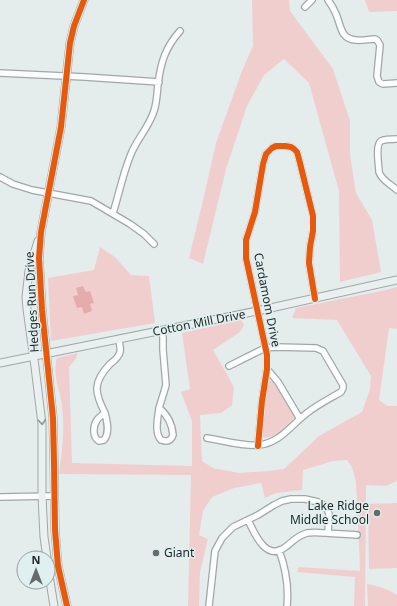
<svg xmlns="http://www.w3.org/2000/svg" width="397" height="606" font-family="'Noto Sans',sans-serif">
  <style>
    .green { fill: #f1cece }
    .water { fill: #e5acae }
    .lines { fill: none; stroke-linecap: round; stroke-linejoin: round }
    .street-casing { stroke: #a1a7a7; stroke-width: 8 }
    .secondary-casing { stroke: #a1a7a7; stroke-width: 9 }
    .street { stroke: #fbfcfc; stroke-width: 5.5 }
    .secondary { stroke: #eaf0f0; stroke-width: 7 }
    .cycleway-casing { stroke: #e0efef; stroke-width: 8 }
    .cycleway { stroke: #e8590c; stroke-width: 6 }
    .oneway { stroke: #8f9595 }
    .poi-dot { fill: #646b6b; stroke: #e0efef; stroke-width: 1.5 }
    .labels { text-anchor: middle; stroke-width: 3; stroke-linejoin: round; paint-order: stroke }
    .street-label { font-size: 12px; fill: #1f2525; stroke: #e0efef }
    .poi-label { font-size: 12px; fill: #1f2525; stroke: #e0efef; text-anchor: end }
  </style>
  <rect width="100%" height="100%" fill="#e4ecec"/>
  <path class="green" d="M252,0H289L290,11L333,69L350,121V155L356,193L372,220L381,272L340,282L339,191L309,83L284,59L264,75L247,106L226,169L203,264L189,258L205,192L216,143L242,71L253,46Z
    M365,0H397V11L369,12Z
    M100,247L115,257L131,275L149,276L155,323L51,341L48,278L94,270Z
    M397,287V329L389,328L379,400L388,406H397V481L386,486L366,485L365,606H354L355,577L297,572L299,567L360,571L359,544L356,482L352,467L347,460L333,461L303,470L302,490L276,493L265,498L261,483L234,488L212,497L203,511L199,535L208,539L200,572L199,606H188L191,475L59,474C62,452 65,429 62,406C60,390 52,374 57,358L78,353L75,360L69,367L72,463L192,466V421L181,392L190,389L182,333L241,320L244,325L240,332L213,350L234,387L232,405L221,413L200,415L202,461L213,468L239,473L268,471L284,469L319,436L362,412L370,389L371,376L337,320L292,318L296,308L386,290Z
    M270,381H273L295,417C286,425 275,440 262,437L267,384Z
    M397,503V568L369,569L368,504Z
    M367,584C378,586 388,589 397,595V606H368Z"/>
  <path class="water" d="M83,286L86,292L90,291L94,303L90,304L92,311L84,314L82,307L77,308L73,297V296L78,295L76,288Z"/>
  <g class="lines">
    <defs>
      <path id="street" d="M328,0C331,4 334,9 336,14C341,25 340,39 356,40C362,41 369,39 375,39L377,40L380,45L377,76L379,82L383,84L397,83
        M305,7L312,0
        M0,73L85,77L159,82
        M397,139C392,139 385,139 381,141C375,145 379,166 379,172C382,181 391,184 397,190
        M0,177L13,184L32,190L91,201L130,224L144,234L154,244
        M113,213C119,194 123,173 131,154C137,139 149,127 154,111C157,102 157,93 158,84C161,62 165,48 180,31
        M267,369L278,382L300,419
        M159,408C168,415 172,424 173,435C171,441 167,442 161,440C154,432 158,418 159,408Z
        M159,408L164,392L166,385L163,350V337L161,331
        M105,413C94,392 93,382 110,364C114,361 119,357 120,352C121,348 119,343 119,339
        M105,413C107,421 110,433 104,440L99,441C92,437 93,426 97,420C99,417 102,415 105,413Z
        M207,438C221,440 245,447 259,445C280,443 291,425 307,413C317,405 329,399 341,392L343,388V385L323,351L316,348L277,347L265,348L229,366
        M258,446L262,401L267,369V355L246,258V240L248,234L255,212L263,164L266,154L272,148L276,146H285L291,147L294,149L297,152L299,159L313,216V231L310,247L309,263L315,299
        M0,497L54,496
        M248,520C254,532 265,561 284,548C293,542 296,536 307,533C314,532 320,533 326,533C337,534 347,534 357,535
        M279,550C286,569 289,586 287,606
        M209,606L215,551L222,538L233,527L258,515L274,505L282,501L291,499H305L318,502L324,505L326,507L329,514L328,533"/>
      <path id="secondary" d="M38,241L29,271L26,297L27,309L35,367L42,424V496L44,537L47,558
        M0,363L257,311L397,280
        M48,569L54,606
        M67,606L58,566L55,530L54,462L53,418L42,310L39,258L41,232L61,127L70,43L74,26L84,0"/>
    </defs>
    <use href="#street" class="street-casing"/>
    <use href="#secondary" class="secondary-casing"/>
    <use href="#street" class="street"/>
    <use href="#secondary" class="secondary"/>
    <defs>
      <path id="cycleway" d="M258,446L262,401L267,369V355L246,258V240L248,234L255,212L263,164L266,154L272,148L276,146H285L291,147L294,149L297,152L299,159L313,216V231L310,247L309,263L315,299
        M67,606L58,566L55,530L54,462L53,418L42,310L39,258L41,232L61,127L70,43L74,26L84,0"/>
    </defs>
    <use href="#cycleway" class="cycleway-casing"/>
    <use href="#cycleway" class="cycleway"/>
  </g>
  <defs><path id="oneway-chevron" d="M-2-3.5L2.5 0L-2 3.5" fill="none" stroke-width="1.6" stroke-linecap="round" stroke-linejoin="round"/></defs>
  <use class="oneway" href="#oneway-chevron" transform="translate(42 422) rotate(85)"/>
  <g class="poi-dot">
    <circle cx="377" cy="513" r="4"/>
    <circle cx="156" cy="553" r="4"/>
  </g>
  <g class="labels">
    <g class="street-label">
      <text transform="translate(267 300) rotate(79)" y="4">Cardamom Drive</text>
      <text transform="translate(32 302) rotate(-93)" y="4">Hedges Run Drive</text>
      <text transform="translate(199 323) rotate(-11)" y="4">Cotton Mill Drive</text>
    </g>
    <g class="poi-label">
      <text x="369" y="510">Lake Ridge<tspan x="369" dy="14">Middle School</tspan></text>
      <text x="164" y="557" text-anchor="start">Giant</text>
    </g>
  </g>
  <g transform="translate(36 570)"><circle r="19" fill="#e0efef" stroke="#939e9e"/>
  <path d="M0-3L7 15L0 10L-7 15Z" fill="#646b6b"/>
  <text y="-6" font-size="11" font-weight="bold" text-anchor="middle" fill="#1f2525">N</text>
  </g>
</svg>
